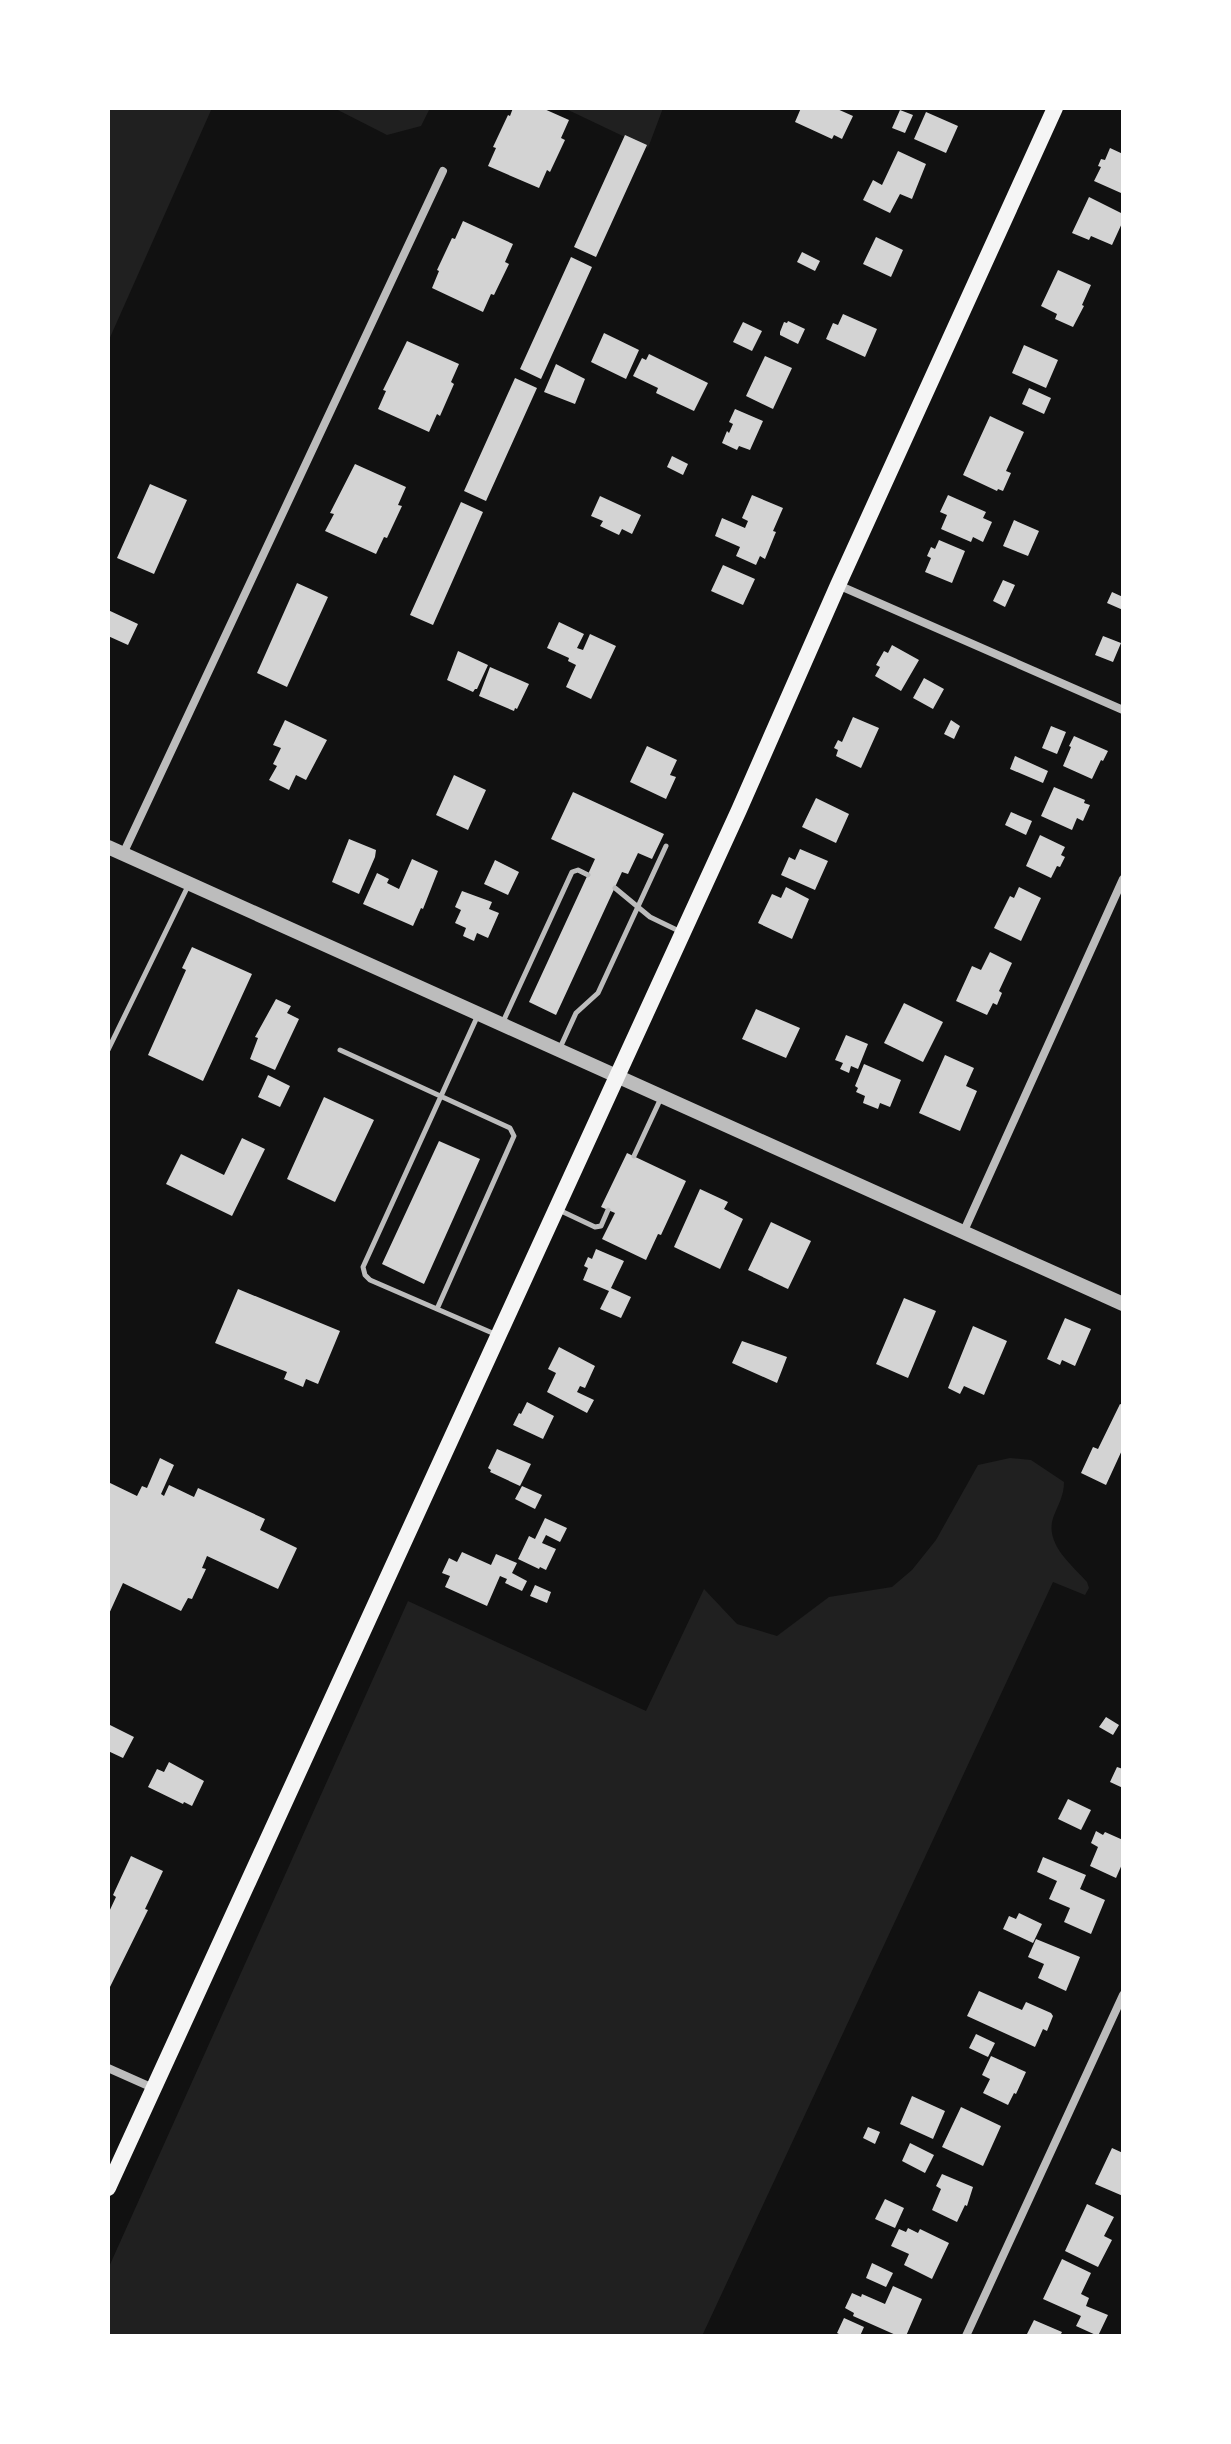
<svg xmlns="http://www.w3.org/2000/svg" width="1231" height="2444" font-family="Ubuntu,sans-serif">
  <style>
    .green { fill: #202020 }
    .building { fill: #d3d3d3 }
    .lines { fill: none; stroke-linecap: round; stroke-linejoin: round }
    .service { stroke: #bcbcbc; stroke-width: 5 }
    .minor { stroke: #bcbcbc; stroke-width: 8 }
    .tertiary { stroke: #bcbcbc; stroke-width: 14 }
    .secondary { stroke: #f5f5f5; stroke-width: 16 }
  </style>
  <rect width="100%" height="100%" fill="#111"/>
  <path class="green" d="M108,108H212L108,342Z
    M334,108H430L421,126L387,135Z
    M564,108H663L648,148Z
    M1010,1458L1031,1460L1064,1482C1064,1496 1058,1505 1053,1518C1045,1544 1071,1564 1087,1582L1089,1588L1085,1595L1053,1582L702,2336H108V2269L408,1601L646,1711L704,1589L737,1624L777,1636L829,1597L892,1587L912,1570L936,1540L978,1465Z"/>
  <path class="building" d="M513,108H542L569,120L561,138L565,140L550,172L547,170L539,188L488,166L496,148L493,147L508,115L510,116Z
    M801,108H835L853,116L842,139L834,135L832,139L795,122Z
    M900,110L913,115L905,133L892,128Z
    M926,112L958,126L946,153L914,139Z
    M625,135L647,145L596,257L574,247Z
    M1110,148L1123,154V189L1121,193L1094,181L1101,167L1098,166L1101,159L1105,160Z
    M898,151L926,164L912,199L900,194L890,213L863,200L873,180L882,185Z
    M1089,197L1123,214V221L1112,245L1091,236L1089,240L1072,233Z
    M463,221L513,244L505,262L509,264L494,295L491,294L483,312L432,288L439,271L437,270L452,238L455,239Z
    M876,237L903,250L891,277L863,264Z
    M802,252L820,261L815,271L797,262Z
    M571,257L592,267L541,379L520,369Z
    M1058,270L1091,285L1082,305L1084,306L1073,327L1055,319L1057,314L1041,306Z
    M843,314L877,329L865,357L826,339L833,323L838,325Z
    M788,321L805,329L798,344L780,335V332L784,322L787,323Z
    M743,322L762,331L752,351L733,342Z
    M604,333L639,350L626,379L591,362Z
    M407,341L459,364L451,382L454,384L440,416L437,414L429,432L378,409L386,391L383,390Z
    M1024,345L1058,360L1046,388L1012,373Z
    M649,354L708,383L694,411L656,393L658,388L633,376L642,358L646,360Z
    M765,356L792,368L773,409L746,396Z
    M556,364L585,379L575,404L544,392Z
    M515,378L537,388L486,501L464,491Z
    M1029,388L1051,398L1044,414L1022,404Z
    M735,409L763,421L750,450L739,446L737,450L722,443L727,431L729,433L733,424L729,422Z
    M990,416L1024,432L1006,471L1011,473L1003,491L998,489L997,491L963,475Z
    M672,456L688,464L683,475L667,467Z
    M355,464L406,487L398,505L402,506L387,538L384,537L376,554L325,531L334,514L330,513Z
    M150,484L187,500L154,574L117,558Z
    M752,495L783,508L773,531L776,532L765,559L760,556L756,565L736,556L740,547L715,536L722,518L745,528L748,521L742,518Z
    M948,495L986,512L983,518L992,522L983,542L973,537L971,542L941,529L947,515L940,512Z
    M600,496L641,515L632,534L622,529L619,535L600,526L603,521L591,516Z
    M461,502L483,512L433,625L410,615Z
    M1014,520L1039,531L1028,556L1003,546Z
    M939,540L965,551L952,583L925,572L931,558L927,556L931,547L935,549Z
    M723,565L755,579L743,605L711,591Z
    M1003,580L1015,585L1005,607L993,601Z
    M297,583L328,597L287,687L257,673Z
    M1112,592L1123,597V610L1107,603Z
    M108,610L138,624L128,645L108,636Z
    M559,622L584,634L577,648L583,650L590,634L616,646L591,699L566,687L576,665L568,661L569,658L547,648Z
    M1103,636L1121,643L1113,662L1095,655Z
    M892,645L919,660L901,691L875,676L880,667L876,665L884,651L888,653Z
    M458,651L488,665L477,689H475L473,692L447,680Z
    M490,667L529,684L517,709L515,708L514,711L479,696Z
    M924,678L944,689L933,709L913,698Z
    M853,717L879,728L861,768L836,756L838,750L834,748L838,740L842,742Z
    M285,720L327,740L306,780L296,775L289,790L269,780L277,766L273,764L281,748L273,745Z
    M951,720L960,726L954,739L944,734Z
    M1051,726L1066,732L1057,754L1042,748Z
    M1074,736L1108,751L1103,761L1101,760L1092,779L1063,766L1071,747L1069,746Z
    M647,746L677,760L670,775L676,777L666,799L630,782Z
    M1015,756L1048,771L1043,783L1010,769Z
    M454,775L486,790L468,830L436,815Z
    M1054,787L1085,800L1084,803L1090,805L1083,821L1077,818L1072,830L1041,816Z
    M573,792L664,834L652,859L638,853L628,874L622,872L556,1015L529,1002L595,859L551,839Z
    M816,798L849,814L836,843L802,827Z
    M1011,812L1032,821L1026,835L1005,825Z
    M1040,835L1065,847L1061,855L1065,857L1060,867L1057,866L1051,878L1026,866Z
    M349,839L376,850L375,857L359,894L332,882Z
    M800,849L828,861L815,890L781,875L789,857L795,860Z
    M412,859L438,871L423,909L421,908L413,926L363,904L377,873L389,879L387,883L399,889Z
    M495,860L519,872L508,895L484,884Z
    M786,887L809,899L792,939L758,923L772,894L781,898Z
    M1019,887L1041,898L1021,941L994,928L1010,896L1014,898Z
    M462,891L492,902L489,909L499,913L488,938L477,933L474,941L463,936L466,928L455,923L461,910L455,907Z
    M192,947L252,974L203,1081L148,1055L186,970L182,968Z
    M990,952L1012,963L999,991L1002,993L997,1005L993,1003L987,1015L956,1001L972,966L981,970Z
    M276,999L291,1006L287,1013L299,1019L275,1070L250,1059L258,1038L255,1037Z
    M904,1003L943,1022L923,1062L884,1043Z
    M756,1009L800,1028L786,1058L742,1039Z
    M846,1035L868,1044L858,1069L851,1066L849,1073L840,1069L843,1063L835,1060Z
    M945,1055L974,1068L966,1086L977,1091L960,1131L919,1113Z
    M864,1064L901,1080L890,1107L880,1103L878,1109L863,1103L865,1096L856,1092L858,1088L855,1086Z
    M268,1075L290,1086L280,1107L258,1097Z
    M324,1097L374,1120L335,1202L287,1179Z
    M242,1138L265,1149L232,1216L166,1184L181,1154L224,1175Z
    M439,1141L480,1159L424,1284L382,1264Z
    M627,1153L686,1181L661,1235L658,1234L646,1260L602,1239L615,1213L601,1207Z
    M700,1189L728,1202L724,1209L743,1219L720,1269L674,1247Z
    M771,1222L811,1241L788,1289L748,1270Z
    M596,1249L624,1261L611,1288L631,1297L621,1318L600,1309L609,1291L583,1280L588,1268L584,1266L588,1257L592,1259Z
    M238,1289L340,1331L318,1384L306,1379L303,1387L284,1379L287,1372L215,1343Z
    M904,1298L936,1311L908,1378L876,1364Z
    M1065,1318L1091,1329L1075,1366L1062,1360L1060,1365L1047,1359Z
    M973,1326L1007,1341L984,1395L964,1386L960,1394L948,1388Z
    M742,1341L787,1357L777,1383L732,1363Z
    M559,1347L595,1366L585,1388L580,1386L577,1392L594,1400L587,1413L547,1392L556,1373L548,1369Z
    M527,1402L554,1416L543,1439L513,1425L519,1413L521,1414Z
    M1120,1404L1123,1405V1448L1106,1485L1081,1473L1093,1447L1098,1449Z
    M497,1449L531,1464L520,1486L490,1472L491,1470L488,1468Z
    M160,1458L174,1465L161,1494L164,1496L169,1485L194,1497L198,1488L265,1519L260,1530L297,1548L278,1589L207,1556L202,1568L206,1569L192,1599L188,1598L181,1611L123,1583L108,1616V1482L137,1496L142,1486L147,1488Z
    M522,1486L542,1495L535,1509L515,1499Z
    M545,1518L567,1528L560,1542L546,1535L542,1543L556,1549L546,1570L540,1567L539,1569L518,1559L529,1536L535,1539Z
    M462,1552L491,1565L496,1554L517,1563L512,1573L527,1581L522,1591L505,1583L507,1579L500,1576L487,1606L445,1587L450,1576L442,1573L449,1558L457,1562Z
    M535,1585L551,1592L547,1603L530,1596Z
    M1106,1717L1119,1725L1113,1735L1099,1727Z
    M108,1724L134,1737L123,1758L108,1751Z
    M169,1762L204,1781L192,1806L184,1802L183,1804L148,1787L157,1769L164,1772Z
    M1117,1767L1123,1769V1788L1110,1782Z
    M1068,1799L1091,1810L1081,1830L1058,1819Z
    M1096,1831L1103,1835L1105,1832L1123,1840V1862L1116,1878L1090,1866L1098,1847L1091,1843Z
    M131,1856L163,1871L145,1909L148,1910L108,1991V1914L116,1897L113,1895Z
    M1043,1857L1086,1875L1080,1889L1105,1900L1091,1934L1064,1922L1070,1908L1049,1899L1057,1881L1037,1872Z
    M1019,1913L1042,1924L1033,1943L1003,1929L1009,1916L1016,1919Z
    M1036,1939L1080,1957L1066,1991L1038,1978L1044,1964L1028,1957Z
    M979,1991L1022,2010L1026,2002L1051,2013L1053,2016L1047,2031L1043,2029L1035,2047L967,2016Z
    M976,2034L995,2043L988,2057L969,2048Z
    M991,2056L1026,2072L1016,2094L1014,2093L1008,2105L983,2093L990,2079L982,2075Z
    M912,2096L945,2111L933,2139L900,2124Z
    M961,2107L1001,2126L983,2166L942,2147Z
    M868,2127L880,2132L875,2144L863,2138Z
    M910,2143L934,2155L925,2173L902,2161Z
    M1112,2148L1123,2153V2196L1095,2184Z
    M942,2174L973,2187L967,2206L965,2205L957,2222L932,2210L941,2189L936,2186Z
    M885,2199L904,2208L895,2228L875,2219Z
    M1087,2204L1114,2217L1104,2236L1112,2240L1098,2267L1065,2251Z
    M908,2228L918,2233L920,2229L949,2243L932,2279L904,2265L909,2254L891,2246L899,2229L906,2232Z
    M1062,2259L1091,2273L1081,2294L1089,2298L1086,2306L1108,2315L1098,2336L1076,2326L1081,2316L1043,2299Z
    M872,2263L893,2273L886,2287L866,2278Z
    M893,2286L922,2299L906,2336H898L853,2316L854,2313L845,2308L852,2293L861,2297L862,2294L885,2304Z
    M844,2318L864,2327L860,2336H843L837,2333Z
    M1034,2320L1062,2332L1060,2336H1026Z"/>
  <g class="lines">
    <path class="service" d="M615,888L650,917L681,932
      M478,1015L363,1267L365,1275L370,1280L497,1335
      M502,1024L572,872L578,870L588,875
      M108,1050L189,884
      M340,1050L510,1128L514,1136L437,1309
      M559,1050L576,1013L598,993L666,846
      M634,1156L661,1098
      M559,1210L595,1227L601,1226L608,1210"/>
    <path class="minor" d="M838,585L1123,710
      M123,854L443,171
      M963,1233L1123,879
      M108,2068L153,2088
      M966,2336L1123,1995"/>
    <path class="tertiary" d="M108,847L1123,1304"/>
    <path class="secondary" d="M108,2188L739,810L838,585L1055,108"/>
  </g>
  <rect width="1231" height="2444" fill="none" stroke="#ffffff" stroke-width="220"/>
</svg>
